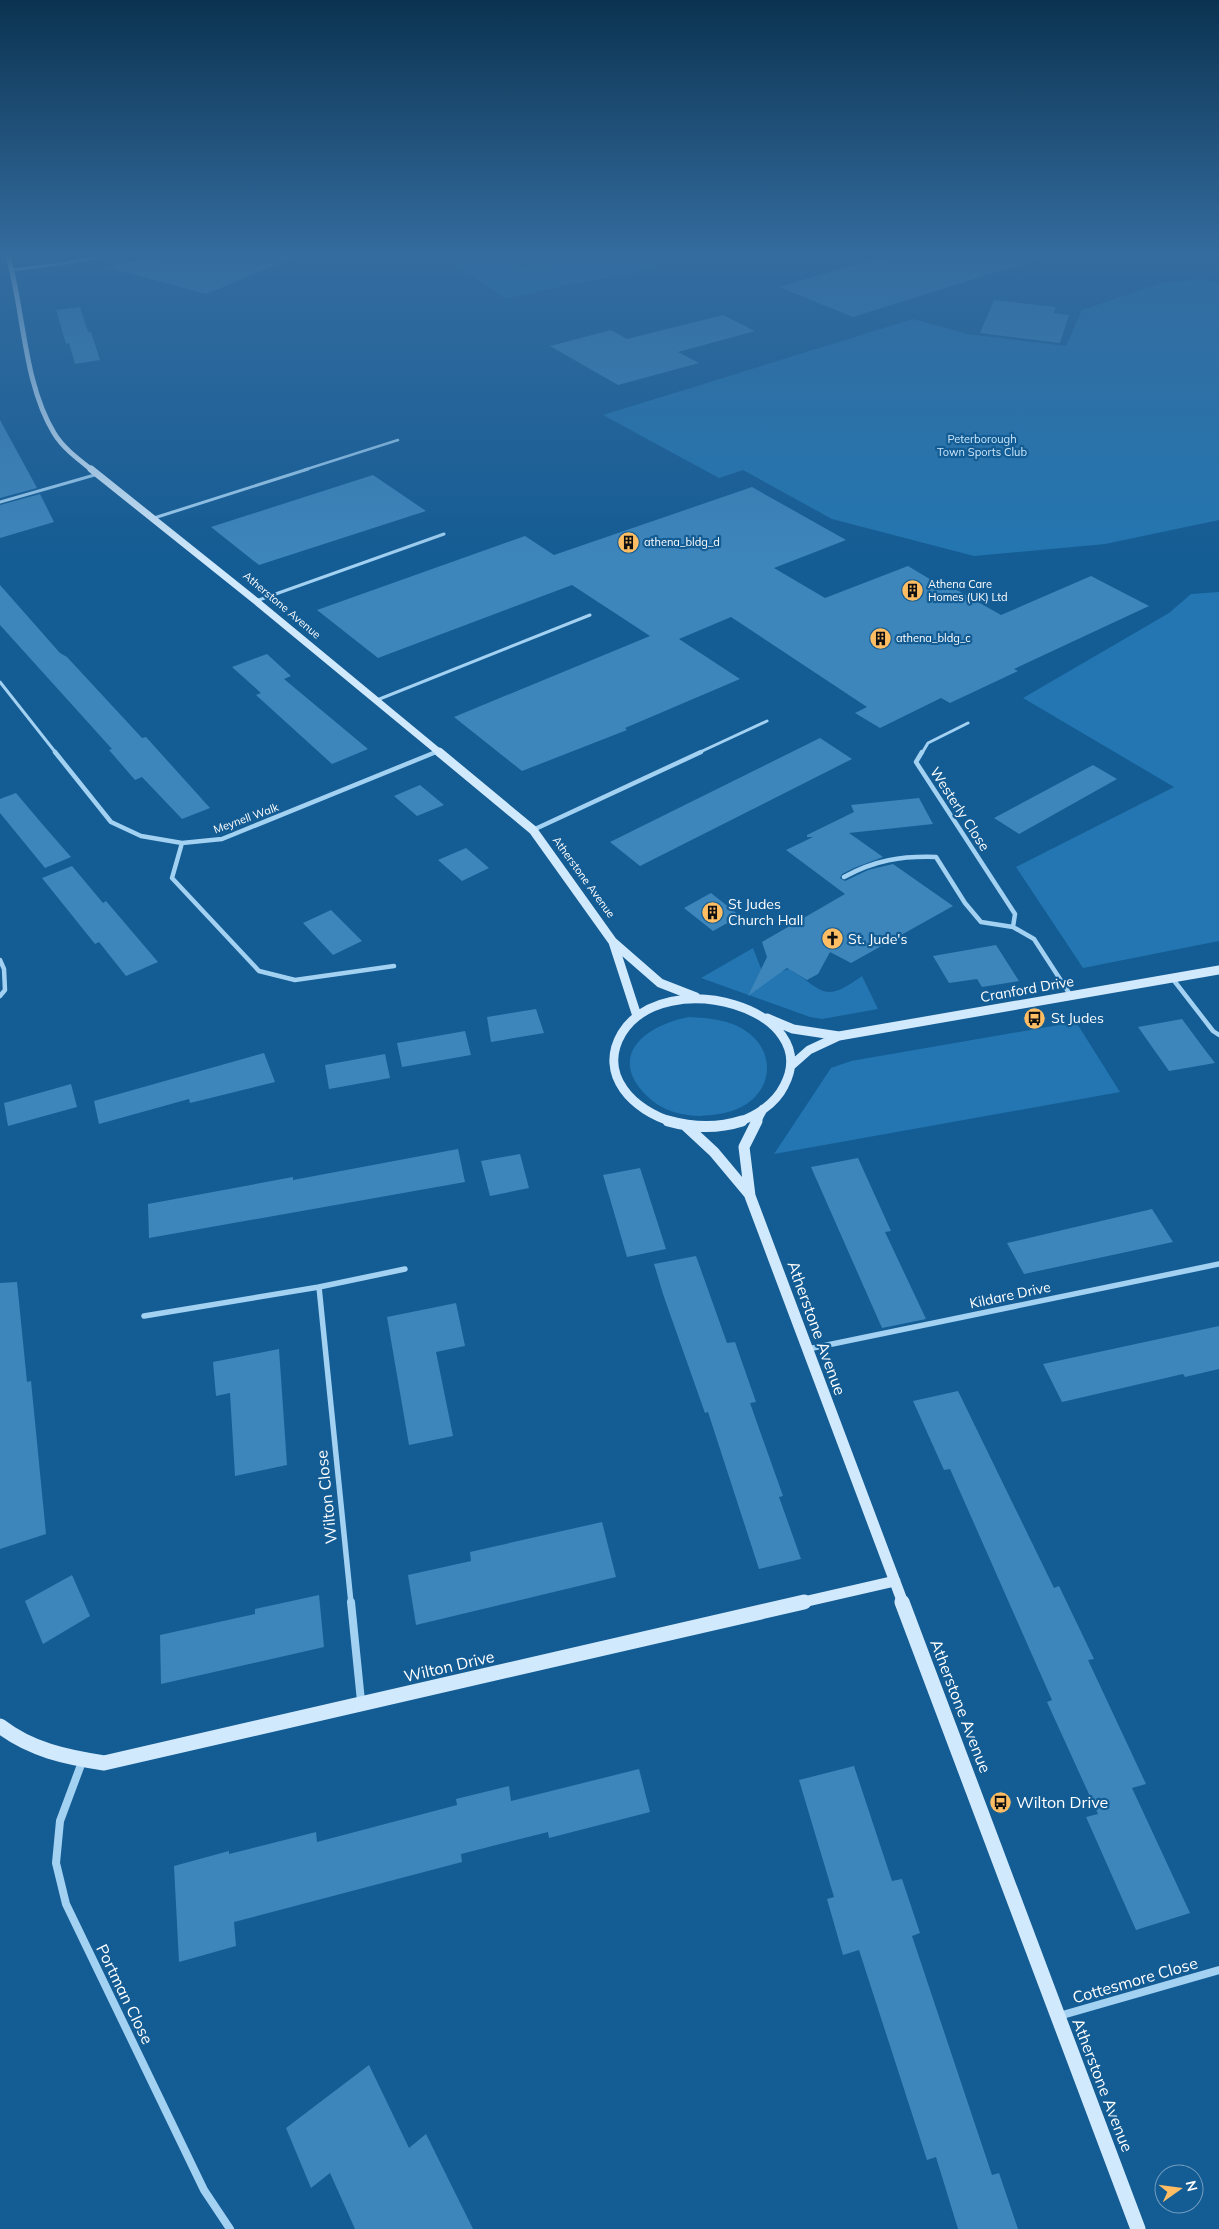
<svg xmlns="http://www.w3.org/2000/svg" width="1219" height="2229" font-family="Mulish,sans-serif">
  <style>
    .green { fill: #2376b1 }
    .building { fill: #3d86bc }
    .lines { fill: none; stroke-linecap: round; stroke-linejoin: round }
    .street-far4 { stroke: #a2d1f2; stroke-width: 2.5 }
    .street-far3 { stroke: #a2d1f2; stroke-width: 3 }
    .street-far2 { stroke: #a2d1f2; stroke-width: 4.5 }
    .street-far1 { stroke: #a2d1f2; stroke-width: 5.5 }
    .street { stroke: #a2d1f2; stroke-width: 8 }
    .secondary-far4 { stroke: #d1e9fc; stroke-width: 5 }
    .secondary-far3 { stroke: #d1e9fc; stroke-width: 7 }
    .secondary-far2 { stroke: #d1e9fc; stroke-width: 9 }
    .secondary-far1 { stroke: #d1e9fc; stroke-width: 11 }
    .secondary { stroke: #d1e9fc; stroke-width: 15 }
    .labels { text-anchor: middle; stroke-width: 4.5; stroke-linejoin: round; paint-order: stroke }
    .far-park-label { font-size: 11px; fill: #cae7fc; stroke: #145c94 }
    .far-poi-label { font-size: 11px; fill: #fff; stroke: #145c94; text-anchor: start }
    .far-street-label { font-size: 11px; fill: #fff; stroke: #145c94 }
    .street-label { font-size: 14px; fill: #fff; stroke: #145c94 }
    .poi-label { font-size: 14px; fill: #fff; stroke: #145c94; text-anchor: start }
    .near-street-label { font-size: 16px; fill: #fff; stroke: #145c94 }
    .near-poi-label { font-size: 16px; fill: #fff; stroke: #145c94; text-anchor: start }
  </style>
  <rect width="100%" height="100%" fill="#145c94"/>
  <path class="green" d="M436,252H463L479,260L522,267L567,264L615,255L676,258L649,269L505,298Z
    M1203,279L1219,283V520L1105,544L974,556L832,519L743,470L719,478L603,415L913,319L967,334L1066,346L1082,310L1158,284Z
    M1219,592V941L1083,968L1016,867L1174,787L1023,698L1169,613L1191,594Z
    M753,948L762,971L780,972L789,969C825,991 823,1004 862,976L878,1009L822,1019L810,1017L701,978Z
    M689,1017C710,1018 733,1020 750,1034C778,1057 770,1096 737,1109C725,1114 713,1115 700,1116C682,1116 661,1110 648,1097C605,1056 646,1025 689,1017Z
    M1076,1022L1120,1092L774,1154L831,1068L851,1061Z"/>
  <path class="building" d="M185,252H306L206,294L106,267Z
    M899,252H1043L1044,257L853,317L779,287Z
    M994,300L1056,307L1054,313L1069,315L1060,343L980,333Z
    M80,307L88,332H91L100,360L75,364L69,343L66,344L56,310Z
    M723,315L755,331L678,352L699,363L618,385L550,346L611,330L627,339Z
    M0,420L37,488L0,498Z
    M373,475L426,511L259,565L211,527Z
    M752,487L846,540L774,568L825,598L908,566L938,584L943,582L1001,615L1091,576L1149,606L1014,669L1018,671L950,703L941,698L880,728L855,713L867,707L731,617L679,639L740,679L625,728L627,730L522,771L454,717L650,636L572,585L378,658L317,610L525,536L554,555Z
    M40,494L54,522L0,538V505Z
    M0,585L60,653L67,657L142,738L146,737L210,808L182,819L142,777L135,780L109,750L112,749L0,625Z
    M267,654L291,676L284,679L368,749L332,764L256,695L261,693L232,667Z
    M820,738L852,759L640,866L610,842Z
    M1093,765L1117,779L1019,834L994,818Z
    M420,785L444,805L417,816L394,796Z
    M16,793L43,825L71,857L45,868L0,813V799Z
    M919,798L933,824L849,833L883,857L854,868L842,874L840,878L845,881L868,870L893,864L953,906L851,963L830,952L818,974L807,980L787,968L748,996L767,957L762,942L845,894L786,850L813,837H807V835L854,812L851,805Z
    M466,848L489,868L462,881L438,860Z
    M72,866L103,903L106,901L158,962L126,976L99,942L95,944L42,878Z
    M711,893L740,916L713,931L684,908Z
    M331,910L362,941L333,955L303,923Z
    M996,945L1019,981L982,987L977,979L949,983L933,956Z
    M536,1009L544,1033L491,1042L487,1017Z
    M1182,1019L1202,1046L1215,1063L1169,1071L1138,1027Z
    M465,1031L471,1055L402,1067L397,1043Z
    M264,1053L275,1082L190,1103L189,1099L99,1124L94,1101Z
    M385,1054L390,1078L329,1089L325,1065Z
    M71,1084L77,1107L8,1126L4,1103Z
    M458,1149L465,1182L149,1238L148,1204L293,1177V1180Z
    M520,1154L529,1188L490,1196L481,1161Z
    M858,1158L891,1231L885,1232L926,1319L882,1328L811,1167Z
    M640,1168L666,1249L627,1257L603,1175Z
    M1152,1209L1173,1242L1024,1274L1007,1243Z
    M696,1256L727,1343L735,1342L756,1402L750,1403L783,1496L779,1497L801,1559L759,1569L708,1412L705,1413L664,1297L654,1264Z
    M17,1282L27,1382L31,1381L46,1534L0,1549V1283Z
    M456,1303L465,1346L436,1352L453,1436L409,1445L387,1317Z
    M1219,1326V1369L1185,1377L1183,1374L1062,1402L1043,1364Z
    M279,1349L287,1465L235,1476L230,1393L216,1396L213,1362Z
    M958,1391L1054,1588L1059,1586L1094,1659L1088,1660L1146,1784L1132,1788L1190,1913L1136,1930L1086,1817L1098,1814L1047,1702L1052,1700L950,1469L944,1470L913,1401Z
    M602,1522L616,1577L416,1625L408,1575L471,1561L470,1552Z
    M72,1575L90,1616L43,1644L25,1601Z
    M319,1595L324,1647L161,1684L160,1635L255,1614V1609Z
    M854,1766L892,1881L902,1879L920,1933L912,1936L992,2175L999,2173L1018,2229H958L936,2157L927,2160L859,1950L843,1955L827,1899L834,1897L799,1780Z
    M639,1769L650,1812L549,1838L548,1832L461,1854L462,1862L234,1922L236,1946L179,1962L174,1866L229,1851V1854L316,1832L317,1842L457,1805L456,1799L509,1786L511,1801Z
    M369,2065L409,2148L426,2134L473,2229H355L330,2173L311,2188L286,2128Z"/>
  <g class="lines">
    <path class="street-far4" d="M1203,252L1219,256
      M12,270L61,264L123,252
      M304,470L398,440"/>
    <path class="street-far3" d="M0,502L98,474
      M154,518L308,469
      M256,601L444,534
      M0,682L56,753
      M377,700L590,615
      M433,753L438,751
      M698,753L767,721
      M922,753L928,743L968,723"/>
    <path class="street-far2" d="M55,752L111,822L141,836L182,843L222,839L436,752
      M922,752L916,762L1015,914L1013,927
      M533,830L701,752
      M182,843L172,878L259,971L295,980L394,966
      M844,877C875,860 901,856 936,857L965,903L981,922L1013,927L1034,939L1071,996
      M0,960L4,969L5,990L0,996
      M1172,978L1213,1031L1219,1035"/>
    <path class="street-far1" d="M319,1287L405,1269
      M144,1316L319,1287L351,1603
      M808,1349L1219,1264"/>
    <path class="street" d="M351,1602L361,1701
      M82,1762L60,1821L56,1863L66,1904L204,2190L230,2229
      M1059,2016L1219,1970"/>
    <path class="secondary-far4" d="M7,252C24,309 23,382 54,433C63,448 78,459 92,470"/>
    <path class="secondary-far3" d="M91,469L256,601L440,753"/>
    <path class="secondary-far2" d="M439,752L533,830L613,942L637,1016
      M613,942L660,983L696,997
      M767,1018L793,1029L839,1036
      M792,1065L809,1050L839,1036L1219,970
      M673,1122C634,1111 597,1075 622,1033C665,964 825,1009 784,1086C775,1104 756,1116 738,1122
      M756,1122L763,1109"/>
    <path class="secondary-far1" d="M668,1121C693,1128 717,1129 742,1121
      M757,1121L744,1147L750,1196L903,1603
      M686,1126L714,1152L750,1195
      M799,1603L895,1581"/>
    <path class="secondary" d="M902,1602L1138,2229
      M0,1726C31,1750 66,1757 104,1763L804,1602"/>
  </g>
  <linearGradient id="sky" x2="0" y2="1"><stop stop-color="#0b3351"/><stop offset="0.45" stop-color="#346c9f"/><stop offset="1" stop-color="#346c9f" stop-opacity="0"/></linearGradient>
  <rect width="1219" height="564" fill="url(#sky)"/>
  <defs>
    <symbol id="building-disc" viewBox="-11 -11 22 22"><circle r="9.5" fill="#ffbe63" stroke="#145c94"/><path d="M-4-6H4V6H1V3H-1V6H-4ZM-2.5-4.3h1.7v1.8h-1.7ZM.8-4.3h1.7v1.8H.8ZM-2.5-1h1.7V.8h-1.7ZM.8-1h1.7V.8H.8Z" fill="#111"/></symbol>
    <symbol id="church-disc" viewBox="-11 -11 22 22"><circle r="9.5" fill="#ffbe63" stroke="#145c94"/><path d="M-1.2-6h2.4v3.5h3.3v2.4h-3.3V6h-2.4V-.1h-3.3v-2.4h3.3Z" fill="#111"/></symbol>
    <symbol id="bus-disc" viewBox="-11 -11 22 22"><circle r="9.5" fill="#ffbe63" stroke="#145c94"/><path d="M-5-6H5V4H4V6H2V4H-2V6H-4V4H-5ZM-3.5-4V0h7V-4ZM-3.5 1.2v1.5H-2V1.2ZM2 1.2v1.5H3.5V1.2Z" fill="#111"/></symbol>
  </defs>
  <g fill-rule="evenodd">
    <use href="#building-disc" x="616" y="530" width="25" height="25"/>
    <use href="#building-disc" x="900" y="578" width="25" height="25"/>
    <use href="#building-disc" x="868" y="626" width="25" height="25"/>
    <use href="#building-disc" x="700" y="900" width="25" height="25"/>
    <use href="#church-disc" x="820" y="926" width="25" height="25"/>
    <use href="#bus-disc" x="1022" y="1006" width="25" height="25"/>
    <use href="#bus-disc" x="988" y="1790" width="25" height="25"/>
  </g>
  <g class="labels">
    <g class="far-park-label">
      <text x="982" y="443">Peterborough<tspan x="982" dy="13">Town Sports Club</tspan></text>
    </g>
    <g class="far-poi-label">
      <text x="644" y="546">athena_bldg_d</text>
      <text x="928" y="588">Athena Care<tspan x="928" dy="13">Homes (UK) Ltd</tspan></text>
      <text x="896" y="642">athena_bldg_c</text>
    </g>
    <g class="far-street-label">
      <text transform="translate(282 605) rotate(40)" y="4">Atherstone Avenue</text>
      <text transform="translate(246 818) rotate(-20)" y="4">Meynell Walk</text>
      <text transform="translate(584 877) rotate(54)" y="4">Atherstone Avenue</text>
    </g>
    <g class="street-label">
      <text transform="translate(960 809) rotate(57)" y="5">Westerly Close</text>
      <text transform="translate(1027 989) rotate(-10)" y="5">Cranford Drive</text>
      <text transform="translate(1010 1295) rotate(-12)" y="5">Kildare Drive</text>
    </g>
    <g class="poi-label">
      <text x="728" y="909">St Judes<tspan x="728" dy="16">Church Hall</tspan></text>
      <text x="848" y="944">St. Jude's</text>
      <text x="1051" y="1023">St Judes</text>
    </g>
    <g class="near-street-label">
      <text transform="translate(817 1328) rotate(70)" y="6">Atherstone Avenue</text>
      <text transform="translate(326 1497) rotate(-96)" y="6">Wilton Close</text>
      <text transform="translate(449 1666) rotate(-13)" y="6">Wilton Drive</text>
      <text transform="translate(961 1706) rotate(69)" y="6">Atherstone Avenue</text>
      <text transform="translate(1135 1980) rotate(-16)" y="6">Cottesmore Close</text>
      <text transform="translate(125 1994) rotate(64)" y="6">Portman Close</text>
      <text transform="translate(1103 2085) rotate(69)" y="6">Atherstone Avenue</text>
    </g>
    <g class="near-poi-label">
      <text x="1016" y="1808">Wilton Drive</text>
    </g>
  </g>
  <g transform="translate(1179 2189) rotate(76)"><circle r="24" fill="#145c94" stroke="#729dbf"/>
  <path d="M0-4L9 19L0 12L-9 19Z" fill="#ffbe63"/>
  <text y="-8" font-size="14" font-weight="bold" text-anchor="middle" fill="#ffffff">N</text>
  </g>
</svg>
